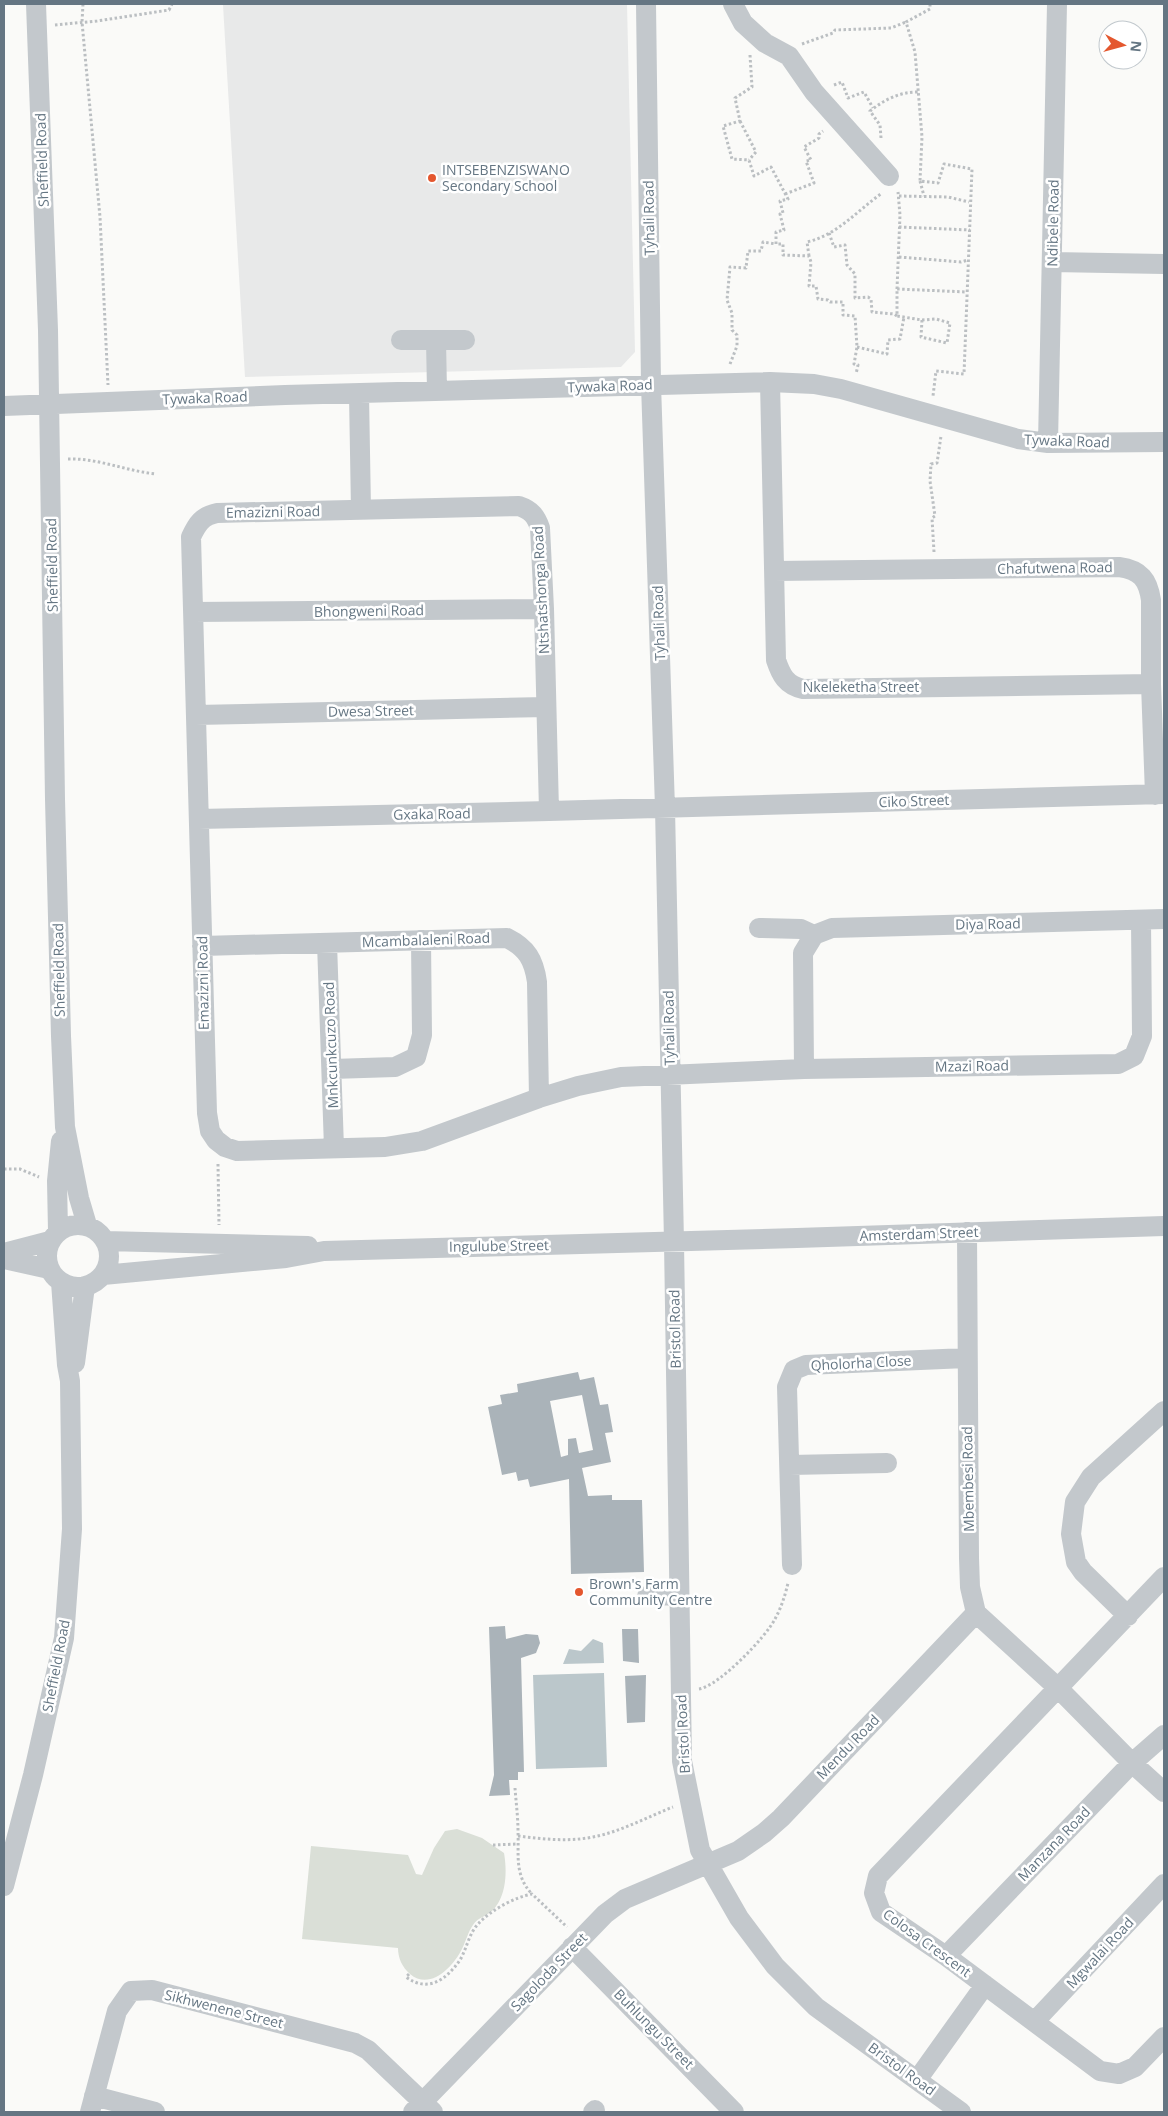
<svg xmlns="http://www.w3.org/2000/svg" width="1168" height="2116" font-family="'Open Sans',sans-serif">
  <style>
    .built { fill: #e8e9e9 }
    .green { fill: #dadfd7 }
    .water { fill: #bbc7cb }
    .building { fill: #aab3b9; fill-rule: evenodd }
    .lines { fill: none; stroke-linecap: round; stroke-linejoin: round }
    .path { stroke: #bbbfc2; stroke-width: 3; stroke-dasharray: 2.5 2.5; stroke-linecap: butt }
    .minor { stroke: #c3c8cc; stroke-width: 20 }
    .poi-dot { fill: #e4572e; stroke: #fff; stroke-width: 2 }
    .labels { text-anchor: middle; stroke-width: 5; stroke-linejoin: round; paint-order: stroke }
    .street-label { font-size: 14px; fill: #657683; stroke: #fff }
    .poi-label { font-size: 14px; fill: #657683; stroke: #fff; text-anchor: start }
  </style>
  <rect width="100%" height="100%" fill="#fafaf8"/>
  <path class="built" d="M228,4H627L635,352L621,367L245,377L223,5Z"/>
  <path class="green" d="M457,1829L482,1838L504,1853C507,1870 507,1894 494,1909C488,1916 478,1917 473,1925C468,1932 466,1941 462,1949C453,1967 430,1991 410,1974C402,1967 398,1958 398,1948L302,1939L311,1846L408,1855L416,1874L422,1875L434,1848L445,1831Z"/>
  <path class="water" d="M593,1639L603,1643L604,1663L563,1664L569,1649L581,1651Z
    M604,1673L607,1767L536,1769L533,1675Z"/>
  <path class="building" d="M578,1372L580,1380L594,1377L600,1405L608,1404L613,1432L605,1433L611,1462L582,1468L588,1496L612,1495V1500H642L644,1572L571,1574L569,1479L530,1487L528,1479L518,1481L516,1472L502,1475L488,1407L502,1404L500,1395L518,1392L517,1384ZM582,1395L593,1450L579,1453L576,1438L568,1439V1455L561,1457L550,1401Z
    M505,1626L506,1639L526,1634L538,1635L540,1643L536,1653L521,1658L524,1772H518V1780H509L510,1795L489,1796L494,1775L489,1627Z
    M622,1629H638L639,1663L623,1661Z
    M646,1675L645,1722L627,1723L625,1676Z"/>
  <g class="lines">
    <path class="path" d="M83,4L82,22L100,217L108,385
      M930,4V9L906,22L915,52L922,137L920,181L938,183L944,164L972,169L964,374L936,371L933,396
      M55,25L97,21L169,10L172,4
      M802,44L833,33L835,30L891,28L906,22
      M750,55L752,87L735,98L740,121L723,126L732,159L749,160L754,176L771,167L788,199L780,201L783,213L780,214L784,230L776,232V244H783V255L809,256L811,262L809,286H816L818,299L828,300L830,302H843V315L855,316L857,347L854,364L858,365L856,374
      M834,85L842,82L848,98L864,92L873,108
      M740,121L756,152L749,160
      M881,138L880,125L870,111C884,100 899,92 918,92
      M920,181L924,196
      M785,194L814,183L806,161L811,160L804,147L819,138V134L823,131
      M899,196L948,197L969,202
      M899,227L970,230
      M829,233L834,247L845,245L847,265L855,274V298L868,297L871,299L872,312L894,314L897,316
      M809,256L807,242C837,235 857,211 882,193
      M899,257L961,262L968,260
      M897,289L900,215L898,192
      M922,320L921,337L947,343L950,323L936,319L922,320L897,316V289L967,292
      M857,347L887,354L888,340L900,339L904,317
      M730,364L737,346V335L732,330V313L727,300L730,267L746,268L748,251H761L763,242L776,244
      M68,459C98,458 126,471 156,474
      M934,552L932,518L935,516L930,481L931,464L937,463L941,436
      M218,1164L219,1225
      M4,1169H20L39,1177
      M699,1689C719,1686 766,1637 775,1619C781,1608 785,1596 788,1583
      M515,1788C516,1802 518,1817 518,1831C519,1855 514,1875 532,1894
      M518,1836C543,1839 568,1842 593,1837C620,1832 647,1817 673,1807
      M493,1845L518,1844
      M409,1974L406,1977C428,1993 446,1980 460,1960C467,1948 469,1933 479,1923C491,1910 515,1897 532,1894L567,1927"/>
    <path class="minor" d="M36,4L48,330L55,799L61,1036L65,1127L79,1198L87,1225
      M646,4L651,384L665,808L674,1242L682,1761L700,1850L739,1918L775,1966L816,2007L961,2112
      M733,4L743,23L765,43L789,56L814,92L889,176
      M1052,262L1164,264
      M401,340H465
      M436,340L437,391
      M770,382L776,660C781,675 786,685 803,689L1151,684
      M359,394L361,510
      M4,406L285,395L770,382L814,384L841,389L1018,439L1048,443L1164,442
      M1048,443L1057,4
      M775,571L1119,567C1141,570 1148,580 1151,600V684L1155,795
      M193,612L544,609
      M196,715L546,707
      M549,811L544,609L540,528C536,516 531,510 519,506L217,513C202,516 197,524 191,537L207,1113L210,1131L216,1140L225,1147L237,1151L385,1147L422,1141L539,1098L578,1086L621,1077L804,1069L1118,1064L1134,1056L1142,1036L1141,920
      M199,819L549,811L1164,794
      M759,928L801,929L814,935
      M327,943L334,1148
      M202,946L507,938C527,948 534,960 537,982L539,1098
      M332,1069L395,1067L416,1057L422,1035L421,940
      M804,1069L803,953L814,935L832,928L1164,919
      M47 1256a31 31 0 1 1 62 0a31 31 0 1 1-62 0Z
      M58,1231L57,1181L61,1141
      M967,1232L969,1558L970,1587L976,1613L1058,1688L1132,1763L1164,1792
      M105,1241L308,1246
      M4,1253L50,1241
      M4,1259L49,1269
      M103,1275L286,1258L324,1251L797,1238L1164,1226
      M75,1363L85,1286
      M790,1465L887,1463
      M792,1565L787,1387L794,1370L806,1365L966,1358
      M1164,1577L878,1876L874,1893L881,1912L946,1956L1100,2071L1119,2074L1135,2067L1164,2037
      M647,1596L679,1595
      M1128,1616L1083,1572L1076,1562L1071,1534L1075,1502L1091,1477L1164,1411
      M4,1886L33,1775L64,1638L72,1529L70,1381L67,1365L61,1282
      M572,1947L734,2112
      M946,1956L1132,1763L1164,1735
      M1035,2021L1164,1884
      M917,2080L985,1985
      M94,2096L155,2112
      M90,2112L117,2011L131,1991L152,1990L355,2043L368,2050L433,2112
      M413,2112L605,1914L625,1899L738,1851L764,1833L781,1818L976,1613
      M593,2112L595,2110"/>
  </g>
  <g class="poi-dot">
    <circle cx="432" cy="178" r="5"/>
    <circle cx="579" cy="1592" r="5"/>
  </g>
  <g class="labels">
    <g class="street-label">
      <text transform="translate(42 160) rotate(-92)" y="5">Sheffield Road</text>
      <text transform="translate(649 218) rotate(-91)" y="5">Tyhali Road</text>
      <text transform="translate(1053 223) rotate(-89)" y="5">Ndibele Road</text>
      <text transform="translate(610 386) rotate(-2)" y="5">Tywaka Road</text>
      <text transform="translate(205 398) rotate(-2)" y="5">Tywaka Road</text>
      <text transform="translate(1067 441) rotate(2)" y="5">Tywaka Road</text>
      <text transform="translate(273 512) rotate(-1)" y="5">Emazizni Road</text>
      <text transform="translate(52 565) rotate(-91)" y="5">Sheffield Road</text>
      <text transform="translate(1055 568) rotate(-1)" y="5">Chafutwena Road</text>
      <text transform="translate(541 590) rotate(-93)" y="5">Ntshatshonga Road</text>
      <text transform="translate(369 611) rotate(-1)" y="5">Bhongweni Road</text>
      <text transform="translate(659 623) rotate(-92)" y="5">Tyhali Road</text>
      <text x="861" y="692">Nkeleketha Street</text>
      <text transform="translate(371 711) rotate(-1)" y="5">Dwesa Street</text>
      <text transform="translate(914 801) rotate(-2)" y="5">Ciko Street</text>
      <text transform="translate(432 814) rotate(-1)" y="5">Gxaka Road</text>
      <text transform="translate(988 924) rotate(-1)" y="5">Diya Road</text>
      <text transform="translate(426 940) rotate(-2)" y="5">Mcambalaleni Road</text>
      <text transform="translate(59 970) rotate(-91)" y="5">Sheffield Road</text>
      <text transform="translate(203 983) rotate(-91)" y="5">Emazizni Road</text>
      <text transform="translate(669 1028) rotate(-91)" y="5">Tyhali Road</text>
      <text transform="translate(331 1045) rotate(-92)" y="5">Mnkcunkcuzo Road</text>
      <text transform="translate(972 1066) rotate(-1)" y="5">Mzazi Road</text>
      <text transform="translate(919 1234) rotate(-2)" y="5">Amsterdam Street</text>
      <text transform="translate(499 1246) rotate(-1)" y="5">Ingulube Street</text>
      <text transform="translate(675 1329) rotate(-91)" y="5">Bristol Road</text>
      <text transform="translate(861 1363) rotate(-3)" y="5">Qholorha Close</text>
      <text transform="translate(968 1479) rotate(-91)" y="5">Mbembesi Road</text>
      <text transform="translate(56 1666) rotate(-79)" y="5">Sheffield Road</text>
      <text transform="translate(683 1734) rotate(-93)" y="5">Bristol Road</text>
      <text transform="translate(848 1747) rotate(-46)" y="5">Mendu Road</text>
      <text transform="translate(1054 1844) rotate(-46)" y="5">Manzana Road</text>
      <text transform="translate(927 1943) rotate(36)" y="5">Colosa Crescent</text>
      <text transform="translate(1100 1953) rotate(-47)" y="5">Mgwalai Road</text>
      <text transform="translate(549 1972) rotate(-46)" y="5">Sagoloda Street</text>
      <text transform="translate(224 2009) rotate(14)" y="5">Sikhwenene Street</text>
      <text transform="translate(654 2029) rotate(45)" y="5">Buhlungu Street</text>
      <text transform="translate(902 2069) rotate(36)" y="5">Bristol Road</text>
    </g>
    <g class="poi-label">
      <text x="442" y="175">INTSEBENZISWANO<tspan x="442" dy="16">Secondary School</tspan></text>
      <text x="589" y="1589">Brown's Farm<tspan x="589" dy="16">Community Centre</tspan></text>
    </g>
  </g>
  <rect width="1168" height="2116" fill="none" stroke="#657683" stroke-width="10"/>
  <g transform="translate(1123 45) rotate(96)"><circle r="24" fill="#ffffff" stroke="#c1c8cd"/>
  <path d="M0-4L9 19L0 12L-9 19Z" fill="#e4572e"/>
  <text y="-8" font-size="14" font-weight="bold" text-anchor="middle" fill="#657683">N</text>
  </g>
</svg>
